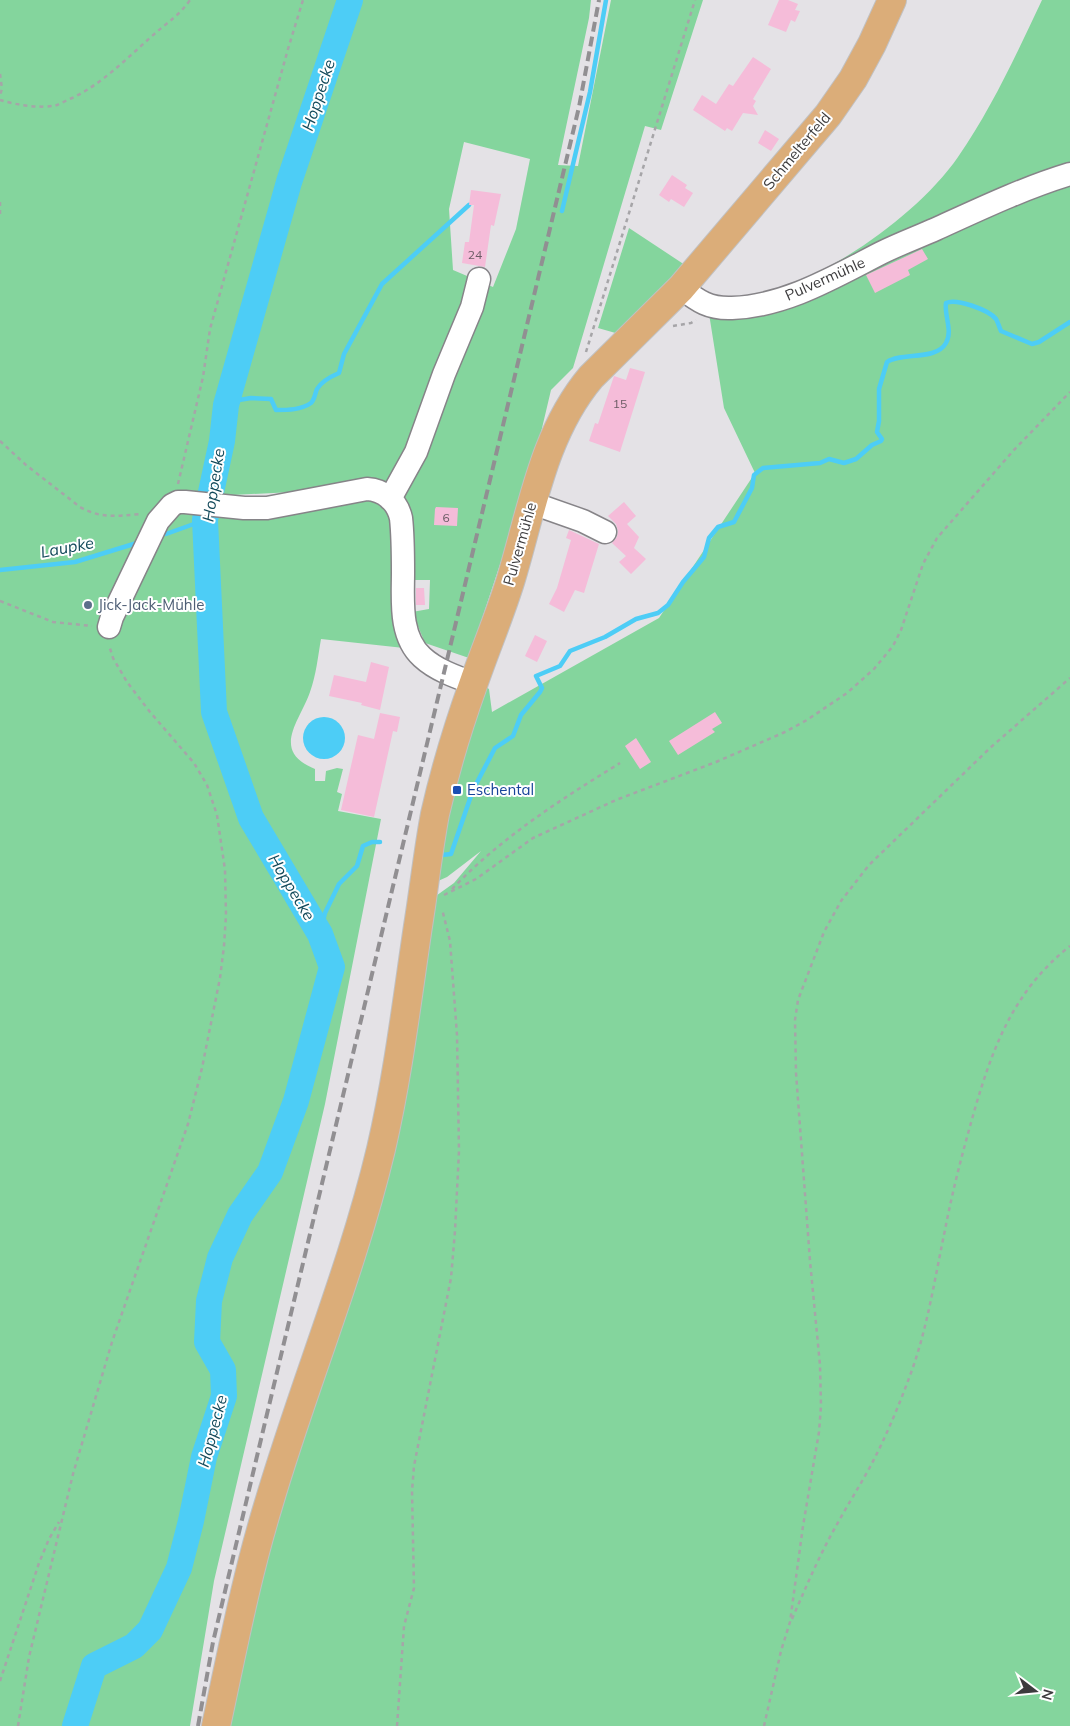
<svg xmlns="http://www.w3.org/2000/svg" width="1070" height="1726" font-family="Mulish,sans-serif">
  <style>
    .green { fill: #84d59d; fill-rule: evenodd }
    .water { fill: #4dcdf6 }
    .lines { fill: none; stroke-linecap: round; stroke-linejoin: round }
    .stream { stroke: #4dcdf6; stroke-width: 4.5 }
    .river { stroke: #4dcdf6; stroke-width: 26 }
    .building { fill: #f5bcd9 }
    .minor-casing { stroke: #868488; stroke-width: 25 }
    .major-casing { stroke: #c1c0c1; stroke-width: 30 }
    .path { stroke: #a6a5a8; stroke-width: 2.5; stroke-dasharray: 4 4; stroke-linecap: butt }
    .minor { stroke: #fff; stroke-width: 22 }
    .major { stroke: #dbad79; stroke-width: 28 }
    .rail { stroke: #918f92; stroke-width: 4; stroke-dasharray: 10 5; stroke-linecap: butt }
    .service-dot { fill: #5c6f8a; stroke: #fff; stroke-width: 2 }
    .transit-dot { fill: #1a4fb4; stroke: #fff; stroke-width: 2 }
    .labels { text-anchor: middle; stroke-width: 4; stroke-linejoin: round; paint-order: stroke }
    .number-label { font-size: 12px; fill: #6a5b64 }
    .street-label { font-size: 15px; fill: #3c3b3d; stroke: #fff }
    .service-label { font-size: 15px; fill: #4e5e75; stroke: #fff; text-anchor: start }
    .transit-label { font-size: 15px; fill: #164399; stroke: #fff; text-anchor: start }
    .water-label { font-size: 16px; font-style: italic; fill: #114859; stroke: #fff }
  </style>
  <rect width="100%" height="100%" fill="#e4e2e6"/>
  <path class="green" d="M0,0H591L589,18L558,165L578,166L611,0H703L661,130L645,126L573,368L551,390L534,462L469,658L425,643L412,612L429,609L430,580H413L404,648L321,639C318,656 316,676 310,692C300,721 270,751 315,769V781H325L326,771L337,768L343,769L337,792L342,794L338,811L381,819L325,1104L214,1581L190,1726H0ZM464,142L530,159L516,229L493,287L453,270L449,209ZM408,486L227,515L232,495Z
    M1042,0H1070V1726H216L345,1276L426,903L454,883L481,851L447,877L438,881L430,873L480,683L489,689L492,712L659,618L755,473L724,408L707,301C728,299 749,298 770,292C836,272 919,213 958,157C992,108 1017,53 1042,0Z
    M629,228L685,265L619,334L598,328Z"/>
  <path class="water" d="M303 738a21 21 0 1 1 42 0a21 21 0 1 1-42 0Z"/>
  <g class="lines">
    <path class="stream" d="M562,211L590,92L606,0
      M227,402L251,398L271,399L276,410C288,410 301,410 311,403C315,399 315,393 317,389C321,382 332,376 339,373L344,354L382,284L469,205
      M166,534L205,520
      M0,570L75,562L137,543
      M442,855L451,854L473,790L495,748L513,736L521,715L540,692L542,688L536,676L560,666L570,651L605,637L636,619L658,613L668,605L683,582L704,557L709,538L718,527L734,522L752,488L754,475L763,468L820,463L829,459L844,463L856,459L872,445L881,441L882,439L877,432L879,421V389L887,362C902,352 936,361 946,343C953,331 944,315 946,303C956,298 989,310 996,319C998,322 999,327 1001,331L1032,344L1039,342L1070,322
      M320,934L325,913L339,884L357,866L363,846L372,842H380"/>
    <path class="river" d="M75,1726L94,1666L134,1646L150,1630L179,1568L191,1521L204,1457L224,1396L223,1370L207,1342L209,1301L220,1258L240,1215L270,1172L296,1101L332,967L320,934L251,818L214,712L205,520L222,441L226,405L289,182L350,0"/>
  </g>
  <path class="building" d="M779,0H788L798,4L795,10L800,11L795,22L791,20L786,32L768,25Z
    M753,57L771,69L753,99L756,101L753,106L758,115L743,113L732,131L727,128L725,131L693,110L702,95L716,104L729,84L733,86Z
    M765,130L779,139L771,151L758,143Z
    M672,175L687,185L685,188L693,193L684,207L671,199L669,202L659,195Z
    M471,190L501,194L494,226L491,225L485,267L462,263L465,242H469L474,205H469Z
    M922,249L928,259L908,270L910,275L875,293L866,275Z
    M630,368L645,372L620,452L589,441L595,423L598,424L614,376L626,380Z
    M624,502L636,516L627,524L639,537L634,548L646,559L631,574L619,562L626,556L612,543L617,537L618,531L616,524L608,516Z
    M436,507L458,508L457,526L434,525L435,509Z
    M569,530L599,544L584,593L575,590L564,612L549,604L557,588L571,540L566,538Z
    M416,588H424L425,605H416Z
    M535,635L547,641L537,662L525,656Z
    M371,662L389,667L380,710L361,705L362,703L329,696L334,675L366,682Z
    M715,712L722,723L712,729L715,732L678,755L669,741Z
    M380,713L400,717L397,732L393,731L374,817L341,810L358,735L374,739Z
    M636,738L651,762L640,769L625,746Z"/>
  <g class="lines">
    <defs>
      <path id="minor" d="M681,288C698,301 709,309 732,308C786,306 834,277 881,253C899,244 918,237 936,229C980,209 1024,188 1070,174
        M390,499L416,452L444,374L472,307L479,279
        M532,503L583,521L605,532
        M109,627L112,617L158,521L172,505L178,502H185L244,508H267L367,489C384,490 397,501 401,518C403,536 403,554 403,573C403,600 399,636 422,657C436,670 456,677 473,683"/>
      <path id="major" d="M216,1726C232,1652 246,1578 268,1506C303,1386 352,1271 381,1149C398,1076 407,1000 418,926C424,889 428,851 435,814C445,770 458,727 473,685C485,650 500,615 511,579C532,510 543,434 591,377L681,288L828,115L853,79L872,44L892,0"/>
    </defs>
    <use href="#minor" class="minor-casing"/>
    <use href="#major" class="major-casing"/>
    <path class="path" d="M0,74L2,89L0,95
      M0,100C16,105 41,109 57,105C62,103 67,100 72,98C102,84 126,59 151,37C165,24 179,16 190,0
      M0,202V215
      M673,326L691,323L696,320
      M586,352L695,0
      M0,441L26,465L80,507C101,519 117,516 140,514
      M178,484L203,377L210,329L288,49L303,0
      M0,601L53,622L92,626
      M452,889C502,837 560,800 620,763
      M444,895L476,879L533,838L616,800L716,762L785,732L807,720L847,693L874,669L893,646L901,630L923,564L937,538L1013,451L1070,392
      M792,1619C806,1587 819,1556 836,1526C847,1506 859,1487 870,1467C886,1437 900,1403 912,1370C928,1325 935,1277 945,1230C953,1188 964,1147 976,1105C995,1041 1016,989 1070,946
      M0,1681L39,1563L49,1539L59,1522
      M18,1726L29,1657L73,1474L112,1342L188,1124L202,1068L220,978L224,946L226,915L225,870L217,815L207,785L194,763L150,712L127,682L113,658L109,645
      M397,1726L404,1626L414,1588L412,1491L414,1466L451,1278L455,1231L459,1151L457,1035L450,941L442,909
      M764,1726L781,1651L790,1622L803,1526L819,1432L821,1406L820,1365L810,1261L796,1073L795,1020L798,1000L824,932L841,901L869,865L990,748L1070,678"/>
    <use href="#minor" class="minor"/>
    <use href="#major" class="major"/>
    <path class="rail" d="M198,1726L213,1642L267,1414L579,107L599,0"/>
  </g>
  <circle class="service-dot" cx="88" cy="605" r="5"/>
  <rect class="transit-dot" x="452" y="785" width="10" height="10" rx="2.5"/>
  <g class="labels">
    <g class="number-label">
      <text x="475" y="259">24</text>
      <text x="620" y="408">15</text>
      <text x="446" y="522">6</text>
    </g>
    <g class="street-label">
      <text transform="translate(797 151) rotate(-50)" y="5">Schmelterfeld</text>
      <text transform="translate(825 279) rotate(-24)" y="5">Pulvermühle</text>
      <text transform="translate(520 544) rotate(-74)" y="5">Pulvermühle</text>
    </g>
    <g class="service-label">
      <text x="98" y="610">Jick-Jack-Mühle</text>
    </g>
    <g class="transit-label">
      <text x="467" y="795">Eschental</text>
    </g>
    <g class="water-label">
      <text transform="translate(318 95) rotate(-72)" y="6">Hoppecke</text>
      <text transform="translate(213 485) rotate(-81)" y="6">Hoppecke</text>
      <text transform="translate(67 547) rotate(-11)" y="6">Laupke</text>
      <text transform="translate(292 887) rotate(59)" y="6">Hoppecke</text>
      <text transform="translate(212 1431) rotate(-75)" y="6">Hoppecke</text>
    </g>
  </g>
  <g transform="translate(1035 1691) rotate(106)" stroke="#ffffff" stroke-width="4" paint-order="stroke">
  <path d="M0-4L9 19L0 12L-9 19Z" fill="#3c3b3d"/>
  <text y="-8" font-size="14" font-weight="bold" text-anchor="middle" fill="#3c3b3d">N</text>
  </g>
</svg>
